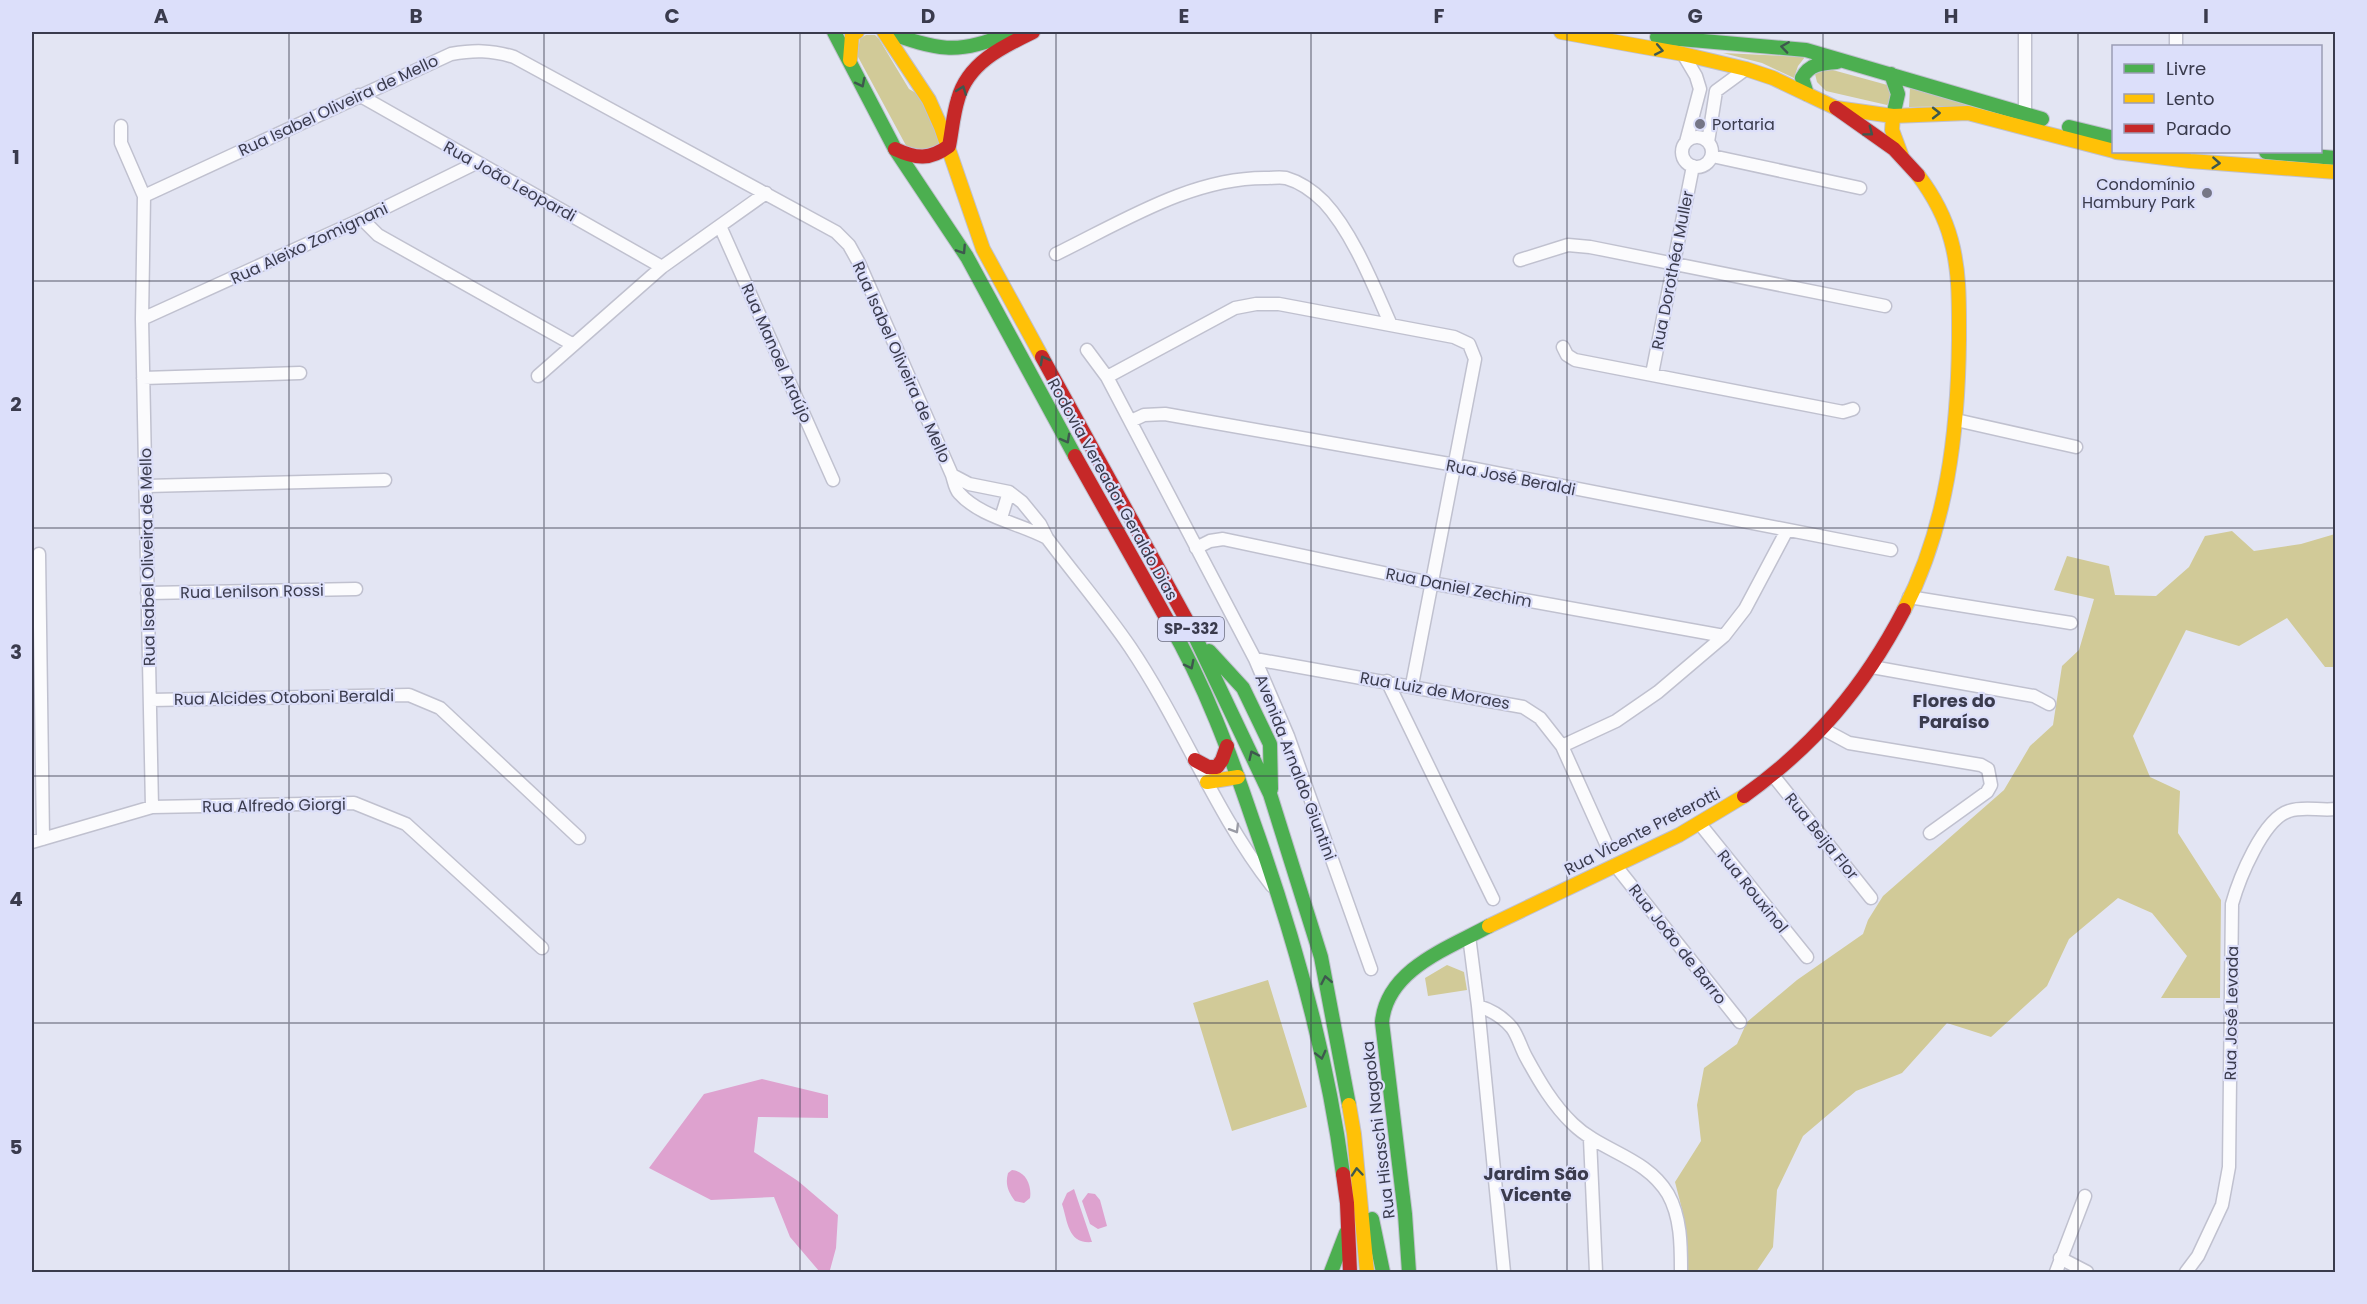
<svg xmlns="http://www.w3.org/2000/svg" width="2367" height="1304" font-family="Poppins,sans-serif">
  <style>
    .green { fill: #d1ca98 }
    .water { fill: #dea2cf }
    .lines { fill: none; stroke-linecap: round; stroke-linejoin: round }
    .street-casing { stroke: #c0c1cf; stroke-width: 15 }
    .fast-casing { stroke: #c0c1cf; stroke-width: 16 }
    .slow-casing { stroke: #c0c1cf; stroke-width: 16 }
    .jam-casing { stroke: #c0c1cf; stroke-width: 16 }
    .street { stroke: #fbfbfd; stroke-width: 12 }
    .fast { stroke: #4caf50; stroke-width: 14 }
    .slow { stroke: #ffc107; stroke-width: 14 }
    .jam { stroke: #c62828; stroke-width: 14 }
    .oneway { stroke: #3e584e }
    .oneway2 { stroke: #9a9ba5 }
    .grid { fill: none; stroke: #3a3b4d; stroke-width: 1.5; stroke-opacity: 0.55 }
    .poi-dot { fill: #757687; stroke: #dcdffa; stroke-width: 2 }
    .labels { text-anchor: middle; stroke-width: 4.5; stroke-linejoin: round; paint-order: stroke }
    .shield { fill: #dcdffa; stroke: #6b6c81; stroke-width: 1.5 }
    .shield-label { font-size: 15px; font-weight: bold; fill: #3a3b4d }
    .street-label { font-size: 16px; fill: #3a3b4d; stroke: #dcdffa }
    .poi-label { font-size: 16px; fill: #3a3b4d; stroke: #dcdffa; text-anchor: start }
    .neighbourhood-label { font-size: 18px; font-weight: bold; fill: #3a3b4d; stroke: #dcdffa }
    .neatline { fill: none; stroke: #3a3b4d; stroke-width: 2 }
    .grid-label { font-size: 20px; text-anchor: middle; font-weight: bold; fill: #3a3b4d }
  </style>
  <rect width="100%" height="100%" fill="#e3e5f3"/>
  <path class="green" d="M866,35H875L879,39L909,89L921,96L940,143L932,151H909L857,55L860,39Z
    M1723,53L1805,57L1798,66L1794,78L1762,63Z
    M1829,69L1891,86L1892,98L1887,105L1826,91L1817,82L1815,74Z
    M1910,87L1970,106L1909,107Z
    M2232,531L2254,551L2301,544L2335,534V667H2325L2287,618L2239,646L2186,630L2133,736L2150,777L2180,791L2178,833L2221,900L2220,998H2161L2187,956L2152,913L2118,898L2069,939L2047,986L1991,1037L1947,1023L1902,1073L1856,1091L1803,1136L1777,1190L1773,1247L1756,1272H1688L1683,1213L1675,1182L1701,1141L1697,1105L1704,1068L1737,1044L1747,1022L1797,980L1863,934L1868,920L1883,896L2004,790L2030,746L2053,725L2062,666L2079,650L2094,599L2054,590L2067,556L2109,566L2115,595L2156,596L2189,567L2205,536Z
    M1447,965L1464,972L1467,990L1428,996L1425,978Z
    M1268,980L1307,1107L1232,1131L1193,1003Z"/>
  <path class="water" d="M762,1079L828,1095V1118L758,1117L754,1152L798,1181L838,1215L836,1248L830,1270L819,1271L790,1237L774,1197L711,1200L649,1168L704,1094Z
    M1012,1170C1026,1171 1032,1186 1030,1198L1024,1203L1015,1201C1008,1192 1005,1184 1008,1173Z
    M1074,1189L1092,1242C1068,1244 1068,1223 1062,1204L1067,1193Z
    M1088,1193L1095,1194L1100,1200L1107,1226L1098,1229L1090,1224L1082,1201Z"/>
  <g class="lines">
    <defs>
      <path id="street" d="M2025,32V114
        M2176,32V46
        M1683,54L1696,76L1700,89L1686,142
        M359,95L662,267
        M121,126V143L144,196L142,319L152,807
        M1682 152a15 15 0 1 1 30 0a15 15 0 1 1-30 0Z
        M1708,142L1716,91L1746,69
        M1712,156L1860,188
        M144,196L451,54C474,50 491,50 514,57L836,232L849,245L859,263L952,475C954,481 955,489 959,493C980,517 1019,523 1047,538
        M362,219L378,235L572,344
        M720,226L833,480
        M1056,254C1122,222 1192,177 1267,178C1273,178 1280,177 1286,178C1300,182 1314,192 1324,202C1353,233 1374,287 1391,325
        M1520,260L1568,245L1590,247L1885,306
        M142,319L362,219L476,163
        M1563,347L1567,355L1575,360L1843,412L1853,409
        M1087,350L1107,377L1255,659L1288,736L1371,969
        M1652,374L1693,166
        M538,376L662,267L766,193
        M1107,377L1235,308L1256,304H1279L1454,337L1469,344L1475,359L1412,685
        M143,378L300,373
        M1956,420L2076,447
        M1131,421L1144,415L1165,414L1455,465L1891,550
        M952,475L969,484L1009,492L1022,502L1040,524L1047,538C1074,574 1104,609 1130,647C1182,724 1215,813 1272,886
        M146,486L385,480
        M1001,518L1009,492
        M1196,548L1210,541L1223,539L1431,583L1724,636
        M39,554L43,839
        M147,593L356,589
        M1909,597L2071,623
        M1255,659L1523,707L1540,718L1562,746L1607,846
        M1872,667L2034,696L2049,704
        M1387,681L1493,899
        M150,700L409,695L440,708L579,838
        M1823,729L1849,743L1981,765L1988,769L1991,785L1987,792L1930,833
        M1562,746L1616,721L1658,692L1724,636L1745,609L1787,530
        M1772,774L1871,898
        M1700,824L1807,957
        M32,842L152,807L354,803L406,824L542,948
        M1615,865L1740,1022
        M1469,936L1478,1006L1504,1272
        M1478,1006C1491,1010 1503,1017 1512,1028C1518,1036 1521,1048 1526,1057C1539,1081 1553,1105 1573,1124C1602,1152 1646,1157 1668,1194C1681,1217 1681,1245 1681,1270
        M1590,1139L1596,1272
        M2060,1258L2087,1272
        M2056,1272L2085,1196
        M2186,1272L2198,1256L2222,1205L2229,1167L2232,904C2239,879 2263,819 2289,811C2304,806 2320,811 2336,809"/>
      <path id="fast" d="M834,32L895,149L967,257L1075,456
        M887,32C935,49 958,56 1006,34
        M1657,37L1806,50L2042,119
        M1891,74L1898,94L1893,116
        M1807,94L1802,78C1809,64 1822,63 1837,62
        M2069,127L2114,138
        M2266,152L2336,158
        M1169,623C1205,685 1230,753 1253,821C1294,936 1327,1053 1343,1174
        M1191,628L1270,794L1321,957L1349,1105
        M1209,651L1243,688L1270,744L1271,789
        M1372,1219L1383,1272
        M1331,1272L1346,1233
        M1409,1272L1405,1214L1382,1022C1387,969 1449,948 1489,926"/>
      <path id="slow" d="M884,32L929,100L941,127L983,249L1042,357
        M1561,32L1683,54L1746,69L1773,78L1836,108L1893,116L1968,113L2114,151
        M850,60L852,35L857,32
        M1893,116L1892,130L1902,157
        M2116,152L2190,161L2336,172
        M1904,610C1947,526 1958,433 1959,340C1959,307 1960,272 1951,240C1945,217 1933,195 1918,175
        M1207,782L1238,777
        M1489,926L1679,835L1744,796
        M1349,1105L1354,1134L1367,1272"/>
      <path id="jam" d="M1836,108L1894,149L1918,175
        M895,149C916,159 930,160 949,146C952,131 953,115 958,99C968,63 1002,47 1033,32
        M1042,357L1191,628
        M1075,456L1169,623
        M1195,760L1208,767H1217L1222,760L1227,746
        M1744,796C1814,746 1864,687 1904,610
        M1343,1174L1347,1203L1350,1272"/>
    </defs>
    <use href="#street" class="street-casing"/>
    <use href="#fast" class="fast-casing"/>
    <use href="#slow" class="slow-casing"/>
    <use href="#jam" class="jam-casing"/>
    <use href="#street" class="street"/>
    <use href="#fast" class="fast"/>
    <use href="#slow" class="slow"/>
    <use href="#jam" class="jam"/>
  </g>
  <defs><path id="oneway-chevron" d="M-2-3.5L2.5 0L-2 3.5" fill="none" stroke-width="1.6" stroke-linecap="round" stroke-linejoin="round" transform="scale(1.5)"/></defs>
  <g class="oneway">
    <use href="#oneway-chevron" transform="translate(1785 47) rotate(-172)"/>
    <use href="#oneway-chevron" transform="translate(1659 50) rotate(11)"/>
    <use href="#oneway-chevron" transform="translate(861 83) rotate(63)"/>
    <use href="#oneway-chevron" transform="translate(962 90) rotate(-69)"/>
    <use href="#oneway-chevron" transform="translate(1936 113)"/>
    <use href="#oneway-chevron" transform="translate(1869 132) rotate(37)"/>
    <use href="#oneway-chevron" transform="translate(2216 163) rotate(4)"/>
    <use href="#oneway-chevron" transform="translate(962 250) rotate(57)"/>
    <use href="#oneway-chevron" transform="translate(1044 360) rotate(-119)"/>
    <use href="#oneway-chevron" transform="translate(1066 439) rotate(61)"/>
    <use href="#oneway-chevron" transform="translate(1190 665) rotate(63)"/>
    <use href="#oneway-chevron" transform="translate(1253 755) rotate(-115)"/>
    <use href="#oneway-chevron" transform="translate(1326 980) rotate(-101)"/>
    <use href="#oneway-chevron" transform="translate(1321 1055) rotate(76)"/>
    <use href="#oneway-chevron" transform="translate(1357 1172) rotate(-95)"/>
  </g>
  <use class="oneway2" href="#oneway-chevron" transform="translate(1235 829) rotate(59)"/>
  <path class="grid" d="M289,32V1272M544,32V1272M800,32V1272M1056,32V1272M1311,32V1272M1567,32V1272M1823,32V1272M2078,32V1272M32,281H2336M32,528H2336M32,776H2336M32,1023H2336"/>
  <g class="poi-dot">
    <circle cx="1700" cy="124" r="6"/>
    <circle cx="2207" cy="193" r="6"/>
  </g>
  <g class="labels">
    <rect class="shield" x="1158" y="617" width="66" height="24" rx="4.5"/>
    <g class="shield-label">
      <text x="1191" y="634">SP-332</text>
    </g>
    <g class="street-label">
      <text transform="translate(338 105) rotate(-25)" y="6">Rua Isabel Oliveira de Mello</text>
      <text transform="translate(510 181) rotate(29)" y="6">Rua João Leopardi</text>
      <text transform="translate(309 243) rotate(-25)" y="6">Rua Aleixo Zomignani</text>
      <text transform="translate(1672 270) rotate(-79)" y="6">Rua Dorothéa Muller</text>
      <text transform="translate(777 353) rotate(66)" y="6">Rua Manoel Araújo</text>
      <text transform="translate(902 362) rotate(66)" y="6">Rua Isabel Oliveira de Mello</text>
      <text transform="translate(1511 477) rotate(11)" y="6">Rua José Beraldi</text>
      <text transform="translate(1113 489) rotate(61)" y="6">Rodovia Vereador Geraldo Dias</text>
      <text transform="translate(147 557) rotate(-91)" y="6">Rua Isabel Oliveira de Mello</text>
      <text transform="translate(1459 587) rotate(11)" y="6">Rua Daniel Zechim</text>
      <text transform="translate(252 591) rotate(-1)" y="6">Rua Lenilson Rossi</text>
      <text transform="translate(1435 690) rotate(10)" y="6">Rua Luiz de Moraes</text>
      <text transform="translate(284 697) rotate(-1)" y="6">Rua Alcides Otoboni Beraldi</text>
      <text transform="translate(1296 767) rotate(69)" y="6">Avenida Arnaldo Giuntini</text>
      <text transform="translate(274 805) rotate(-1)" y="6">Rua Alfredo Giorgi</text>
      <text transform="translate(1642 831) rotate(-27)" y="6">Rua Vicente Preterotti</text>
      <text transform="translate(1822 836) rotate(51)" y="6">Rua Beija Flor</text>
      <text transform="translate(1753 891) rotate(51)" y="6">Rua Rouxinol</text>
      <text transform="translate(1678 944) rotate(52)" y="6">Rua João de Barro</text>
      <text transform="translate(2231 1013) rotate(-89)" y="6">Rua José Levada</text>
      <text transform="translate(1378 1130) rotate(-97)" y="6">Rua Hisaschi Nagaoka</text>
    </g>
    <g class="poi-label">
      <text x="1712" y="130">Portaria</text>
      <text x="2195" y="190" text-anchor="end">Condomínio<tspan x="2195" dy="18">Hambury Park</tspan></text>
    </g>
    <g class="neighbourhood-label">
      <text x="1954" y="707">Flores do<tspan x="1954" dy="21">Paraíso</tspan></text>
      <text x="1536" y="1180">Jardim São<tspan x="1536" dy="21">Vicente</tspan></text>
    </g>
  </g>
  <rect width="2367" height="1304" fill="none" stroke="#dcdffa" stroke-width="66"/>
  <rect x="2112" y="45" width="210" height="108" fill="#dcdffa" stroke="#9b9db5" stroke-width="1.5"/>
  <rect x="2124" y="64" width="30" height="9" fill="#4caf50" stroke="#9b9db5" stroke-width="1.5"/>
  <text x="2166" y="75" font-size="18" fill="#3a3b4d">Livre</text>
  <rect x="2124" y="94" width="30" height="9" fill="#ffc107" stroke="#9b9db5" stroke-width="1.5"/>
  <text x="2166" y="105" font-size="18" fill="#3a3b4d">Lento</text>
  <rect x="2124" y="124" width="30" height="9" fill="#c62828" stroke="#9b9db5" stroke-width="1.5"/>
  <text x="2166" y="135" font-size="18" fill="#3a3b4d">Parado</text>
  <rect x="33" y="33" width="2301" height="1238" class="neatline"/>
  <g class="grid-label">
    <text x="161" y="23">A</text>
    <text x="416" y="23">B</text>
    <text x="672" y="23">C</text>
    <text x="928" y="23">D</text>
    <text x="1184" y="23">E</text>
    <text x="1439" y="23">F</text>
    <text x="1695" y="23">G</text>
    <text x="1951" y="23">H</text>
    <text x="2206" y="23">I</text>
    <text x="16" y="164">1</text>
    <text x="16" y="411">2</text>
    <text x="16" y="659">3</text>
    <text x="16" y="906">4</text>
    <text x="16" y="1154">5</text>
  </g>
</svg>
